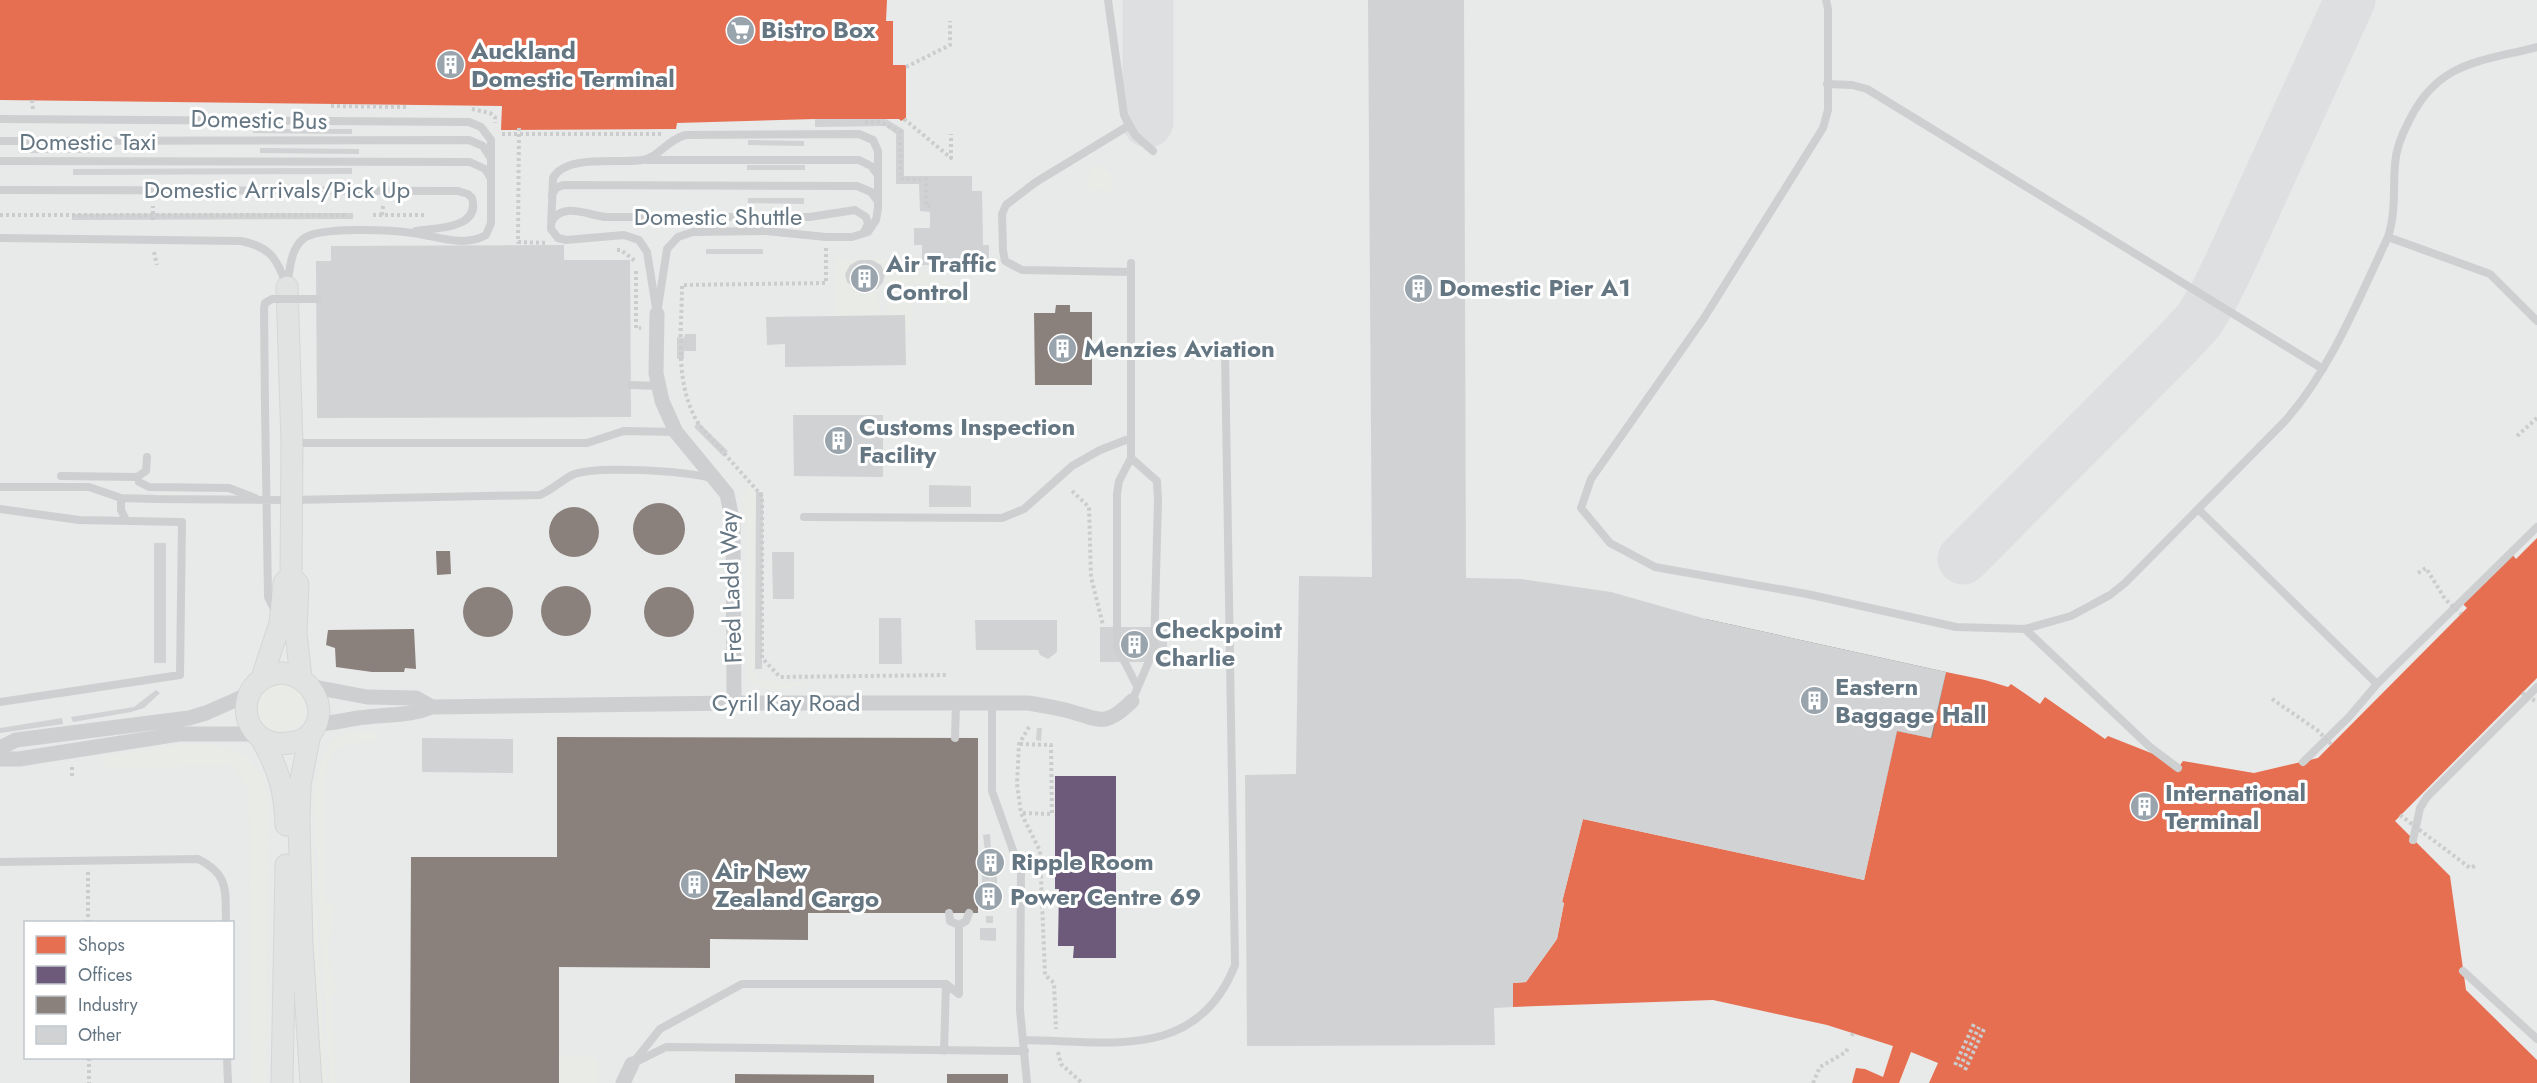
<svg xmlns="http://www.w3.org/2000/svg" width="2537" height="1083" font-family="Jost,sans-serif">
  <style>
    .built { fill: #e8e9e9; fill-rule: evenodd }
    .green { fill: #e8ebe6 }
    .shops { fill: #e76f51 }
    .offices { fill: #6d597a }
    .industry { fill: #8a817c }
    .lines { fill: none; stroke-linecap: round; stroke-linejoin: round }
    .taxiway { stroke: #dedfe0; stroke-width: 51 }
    .building { fill: #d0d2d3 }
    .secondary-casing { stroke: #d5d6d7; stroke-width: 23 }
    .path { stroke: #cbcccd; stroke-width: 4; stroke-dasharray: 3 3; stroke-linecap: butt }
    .lane { stroke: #cecfd0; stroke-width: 8 }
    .street { stroke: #cecfd0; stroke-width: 15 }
    .secondary { stroke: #e1e2e2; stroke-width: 21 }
    .path-bridge { stroke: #cbcccd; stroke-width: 4; stroke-dasharray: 3 3; stroke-linecap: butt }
    .lane-bridge { stroke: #cecfd0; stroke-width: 8 }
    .labels { text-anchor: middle; stroke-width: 6; stroke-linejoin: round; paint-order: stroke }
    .poi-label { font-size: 24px; font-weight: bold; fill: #657683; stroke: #fff; text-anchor: start }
    .street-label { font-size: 24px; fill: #657683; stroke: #fff }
  </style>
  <rect width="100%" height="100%" fill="#f9f9f9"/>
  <path class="built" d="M0,0H2537V1083H0ZM26,922H232V1058H26Z"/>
  <path class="green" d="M1099,165L1111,173L1114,191L1089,190V174L1092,168Z
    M836,259H894L969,291V305H921V284H912L911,331L905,330V315H887L883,267C847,242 826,298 877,289L881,316H837Z
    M749,485L756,492L755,669H748L747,529L742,500Z
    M747,672H754L757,681L814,682C792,687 759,701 747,672Z
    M257 708a24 24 0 1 1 48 0a24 24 0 1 1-48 0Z
    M359,731L377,732L376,741L344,744L331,753L325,772L324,899L334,905C330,939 323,961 339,993L331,997L336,1083H330C325,1008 320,934 317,859C316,825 310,788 324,756C333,737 339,734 359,731Z
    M177,745H214L246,756L264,778L267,799L266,1083H251L249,791L234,765L105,769L101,757Z
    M313,783L312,826L326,1083L321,1082L308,842Z
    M559,1055H588L597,1060L599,1069L598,1083H559Z"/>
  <path class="shops" d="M0,0H887L886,21H893V65H906V118L901,121L899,119H815L677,123L676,129L501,130L502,106L0,100Z
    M2537,538V678L2395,821L2450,876L2466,990L2537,1060V1083H1929L1938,1063L1911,1052L1899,1083H1852L1856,1068L1865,1069L1883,1077L1893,1046L1827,1025L1713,1000L1513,1007V983L1526,982L1557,939L1564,903L1562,902L1583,819L1864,880L1897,731L1931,738L1946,672L1985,680L2008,687L2011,684L2040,704L2045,697L2105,739L2108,736L2151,753L2170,757L2167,760L2178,768L2183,761L2254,773L2318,758L2467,608L2463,604L2512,554L2516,559Z"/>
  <path class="offices" d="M1055,776H1116V958H1073L1074,946H1058L1059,889H1055Z"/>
  <path class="industry" d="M1056,305H1070V312H1092V385H1035L1034,313H1055Z
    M633 529a26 26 0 1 1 52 0a26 26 0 1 1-52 0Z
    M549 532a25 25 0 1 1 50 0a25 25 0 1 1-50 0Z
    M436,551H450L451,574L437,575Z
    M541 611a25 25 0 1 1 50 0a25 25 0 1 1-50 0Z
    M644 612a25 25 0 1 1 50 0a25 25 0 1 1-50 0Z
    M463 612a25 25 0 1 1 50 0a25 25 0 1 1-50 0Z
    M1706,619L1946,672L1932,738L1897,731L1882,798L1676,752Z
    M414,629L416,669L405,668L404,672H372L336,667L335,648L326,645L328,630Z
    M557,737L978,738V913H808V940L710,939V968L559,967V1083H410L411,857H557Z
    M735,1074L874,1075V1083H735Z
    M947,1074H1008V1083H947Z"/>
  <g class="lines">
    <path class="taxiway" d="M1148,0V122
      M1963,559L2177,344L2199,320L2215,294L2231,261L2350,0"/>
  </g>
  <path class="building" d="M1368,0H1464L1466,578L1520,579L1611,592L1706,619L1946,672L1931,738L1897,731L1864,880L1583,819L1562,902L1564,903L1557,939L1526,982L1513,983V1007L1494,1008L1495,1045L1247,1046L1245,775L1296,774L1299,576L1372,577Z
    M815,119H886L904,130V176H972V191H982L983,245H989V265H922V245H914V228H930V212L920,211L919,184H896V134L885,126L815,127Z
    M253,129H352V134L253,133Z
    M748,140L804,141V146L748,145Z
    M18,148L100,149V153H18Z
    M260,148L359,149V154L260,153Z
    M747,165H805V170H747Z
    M352,168V174L73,175V169Z
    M748,198H804V204L748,203Z
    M353,213V219L72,220V214Z
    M564,245V260H630L631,417L317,418L316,261H331V246Z
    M706,249H763V254H706Z
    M872,260L881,265L885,274L883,282L877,289H856L847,282L845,274L850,265L859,260Z
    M905,315L906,365L785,367V344L767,345L766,317Z
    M685,334H696V351H684V359H677V337L684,338Z
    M793,415H883V477L794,476Z
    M698,422L728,451L723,456L694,427Z
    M929,485L971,486V507H929Z
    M756,492H763L762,669H755Z
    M154,543H166V663H154Z
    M772,552H794V599H773Z
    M879,618H901L902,664H879Z
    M975,620H1057V652L1048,659L1040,655L1038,650H976Z
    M1100,627H1167V662H1100Z
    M156,690L160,693L144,708L131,712L73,722L71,717L134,707Z
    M62,718L63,724L0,733V728Z
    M1037,728H1042L1041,741L1036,740Z
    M422,738L513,739V773L422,772Z
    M990,834L991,850L985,851L983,835Z
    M982,855L997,856V910H982Z
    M986,916H993V923H986Z
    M980,928H996V941L980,940Z"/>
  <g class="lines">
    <defs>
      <path id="secondary" d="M287,287L292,443L291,576L298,584L296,633L301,678
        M282,673C312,675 331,711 310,734C305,740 296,742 289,743C238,751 229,677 282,673Z
        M262,678L280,623L284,583L291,576
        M310,734L300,785L299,821L302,945L311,1083
        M262,740C279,770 285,791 286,825
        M282,1083L286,865"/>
    </defs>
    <use href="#secondary" class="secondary-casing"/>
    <path class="path" d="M906,67L950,45V21
      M32,100L33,109
      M331,106L407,107
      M472,109L490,113L495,117V123
      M904,119L951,158V134
      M865,122H881L900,132L901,179H926V206H930
      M519,128L518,242L547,243
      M502,134H662
      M0,215H348
      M373,215H426
      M382,215L383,206
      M153,220V206
      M826,248V283L682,285C682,332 673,385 700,426L762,496V658L780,677L948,675
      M617,250H621L635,261
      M154,252L157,265
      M636,271V328H641
      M2517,436L2537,418
      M1072,491L1089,507L1091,577L1103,625
      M1029,727L1019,744L1017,784L1021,813L1040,851L1045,975L1054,983L1056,1029
      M1020,744L1051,745L1052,814L1021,813
      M72,776V764
      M88,872V922
      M1852,1036L1853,1032
      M1058,1052L1061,1064L1082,1083
      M89,1058V1083
      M1955,1065L1974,1024
      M1960,1067L1979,1027
      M1965,1070L1984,1029
      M1813,1083L1820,1067L1846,1052L1848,1048"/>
    <path class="lane" d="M1108,0L1124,115L1135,135L1153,151
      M1826,0L1828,9V110L1823,128L1704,318L1591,479L1581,508L1610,543L1655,567L1807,594L1956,627L2025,629L2071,616L2110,595L2125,583L2286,420C2332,367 2358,300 2388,237C2396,213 2393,188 2395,164C2396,149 2402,134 2409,121C2438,61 2480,62 2537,47
      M1827,84L1852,85L1867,89L2323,369
      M0,119L469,122L481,127L491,140V223L486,235C464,248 436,236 413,233C393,230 318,226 303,239C290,250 290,270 287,286
      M1128,126L1036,182L1006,205L1002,214L1003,251L1005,261L1022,270L1131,272
      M859,134L873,140L878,151V208L876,220L868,232L852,237H826L766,231L693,232L678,237L667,249L657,314L647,252L639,240L624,235L566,240L558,238L551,229L553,178C566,154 618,164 642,160C659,158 667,139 686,135Z
      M0,141L469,140L483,146L490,157
      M647,160H859L871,166L878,175
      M0,161L470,162L485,169L490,177
      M0,190L458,191L468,194L472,198C481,229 435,228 416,231
      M552,195L556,188L563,185L857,186L871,192L877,200
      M552,221C563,202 588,215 605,217H810L855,210L866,217L868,224L864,232
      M2388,237L2490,274L2537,321
      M0,238L241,241C271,247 277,259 287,286
      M1131,263V458L1119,481L1117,494V647L1137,686
      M631,385L659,386
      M265,407L268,597L275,611
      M293,443H587L624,431L676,432
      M1131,458L1157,481L1158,501L1154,649L1132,701
      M61,476L137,477L146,471L147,457
      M139,482L149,487L229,488L255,498
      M0,487H89L121,498L155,499L292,500L540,495C552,490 561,481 572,475C594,465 685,471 710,478
      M121,498V510L126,520
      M0,509L79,520L182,522L180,675L0,702
      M2198,509L2377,684
      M804,517L1002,518L1024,509L1072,466L1100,450L1131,438
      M2025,629L2150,747L2178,768
      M992,702V791L1021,873L1020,1010L1027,1083
      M955,738L956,702
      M2303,762L2349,717L2377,684L2537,527
      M2413,840L2420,808L2427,797L2537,687
      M0,862L198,859C230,875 225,891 226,922
      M949,913L950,921L959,925
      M2463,971L2537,1039
      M946,984L959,994V925L966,921L969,913
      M1024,1040C1108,1041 1197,1062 1235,965L1225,353
      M227,1058L228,1083
      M634,1063L666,1047L1025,1051
      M632,1064L660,1029L742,984H946L944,1051"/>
    <path class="street" d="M657,314L656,373L662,401L676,432L727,494L733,524L734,703
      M309,686L367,697L416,698L432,707
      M316,724C334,724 350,718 367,717C392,714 409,716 432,707L734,703H1028C1040,705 1053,707 1065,710C1098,718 1103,730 1132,701
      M0,748L16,740L189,718L206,713L249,694
      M0,759H19L179,734H256
      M623,1083L632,1064"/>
    <use href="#secondary" class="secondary"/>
    <path class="path-bridge" d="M2418,573L2426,568L2445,599L2461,614
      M2522,693L2537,702
      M2272,699L2317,730L2331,744
      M2400,815L2470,868L2477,865"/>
    <path class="lane-bridge" d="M265,407L264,309L265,303L272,299H317"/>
  </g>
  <defs>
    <symbol id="supermarket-disc" viewBox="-11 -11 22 22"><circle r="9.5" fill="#99a4ac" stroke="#fff"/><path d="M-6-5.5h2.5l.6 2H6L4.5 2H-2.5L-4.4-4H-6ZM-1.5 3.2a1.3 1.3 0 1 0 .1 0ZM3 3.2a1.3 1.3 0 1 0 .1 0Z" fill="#fff"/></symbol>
    <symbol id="building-disc" viewBox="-11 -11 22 22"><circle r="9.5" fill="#99a4ac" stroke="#fff"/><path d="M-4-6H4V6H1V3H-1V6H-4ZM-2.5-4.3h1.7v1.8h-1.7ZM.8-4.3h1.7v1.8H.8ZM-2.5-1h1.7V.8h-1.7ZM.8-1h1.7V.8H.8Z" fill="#fff"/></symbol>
  </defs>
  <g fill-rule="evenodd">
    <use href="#supermarket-disc" x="724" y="14" width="33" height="33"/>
    <use href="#building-disc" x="434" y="48" width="33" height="33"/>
    <use href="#building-disc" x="848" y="262" width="33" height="33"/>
    <use href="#building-disc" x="1402" y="272" width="33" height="33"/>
    <use href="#building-disc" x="1046" y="332" width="33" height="33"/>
    <use href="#building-disc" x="822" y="424" width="33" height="33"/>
    <use href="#building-disc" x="1118" y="628" width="33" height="33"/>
    <use href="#building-disc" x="1798" y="684" width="33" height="33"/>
    <use href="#building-disc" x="2128" y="790" width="33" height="33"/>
    <use href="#building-disc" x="974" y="846" width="33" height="33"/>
    <use href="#building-disc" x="678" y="868" width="33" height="33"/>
    <use href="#building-disc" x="972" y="880" width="33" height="33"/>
  </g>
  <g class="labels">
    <g class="poi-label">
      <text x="761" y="38">Bistro Box</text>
      <text x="471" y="59">Auckland<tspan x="471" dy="28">Domestic Terminal</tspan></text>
      <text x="886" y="272">Air Traffic<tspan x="886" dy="28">Control</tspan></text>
      <text x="1439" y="296">Domestic Pier A1</text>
      <text x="1084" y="357">Menzies Aviation</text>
      <text x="859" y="435">Customs Inspection<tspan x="859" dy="28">Facility</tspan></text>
      <text x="1155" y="638">Checkpoint<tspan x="1155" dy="28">Charlie</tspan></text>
      <text x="1835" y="695">Eastern<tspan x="1835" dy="28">Baggage Hall</tspan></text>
      <text x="2165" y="801">International<tspan x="2165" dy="28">Terminal</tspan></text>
      <text x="1011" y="870">Ripple Room</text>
      <text x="715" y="879">Air New<tspan x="715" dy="28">Zealand Cargo</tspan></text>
      <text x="1010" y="905">Power Centre 69</text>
    </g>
    <g class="street-label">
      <text transform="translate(259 120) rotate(1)" y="8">Domestic Bus</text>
      <text x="88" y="150">Domestic Taxi</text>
      <text x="277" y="198">Domestic Arrivals/Pick Up</text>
      <text x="718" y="225">Domestic Shuttle</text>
      <text transform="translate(731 587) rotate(-92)" y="8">Fred Ladd Way</text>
      <text x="786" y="711">Cyril Kay Road</text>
    </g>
  </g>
  <rect x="24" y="921" width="210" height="138" fill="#ffffff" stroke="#c1c8cd" stroke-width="1.5"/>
  <rect x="36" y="936" width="30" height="18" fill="#e76f51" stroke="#c1c8cd" stroke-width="1.5"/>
  <text x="78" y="951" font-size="18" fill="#657683">Shops</text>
  <rect x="36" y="966" width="30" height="18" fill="#6d597a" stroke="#c1c8cd" stroke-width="1.5"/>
  <text x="78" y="981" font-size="18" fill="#657683">Offices</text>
  <rect x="36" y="996" width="30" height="18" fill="#8a817c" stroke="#c1c8cd" stroke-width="1.5"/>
  <text x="78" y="1011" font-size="18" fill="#657683">Industry</text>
  <rect x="36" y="1026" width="30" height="18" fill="#d0d2d3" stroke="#c1c8cd" stroke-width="1.5"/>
  <text x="78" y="1041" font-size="18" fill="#657683">Other</text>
</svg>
